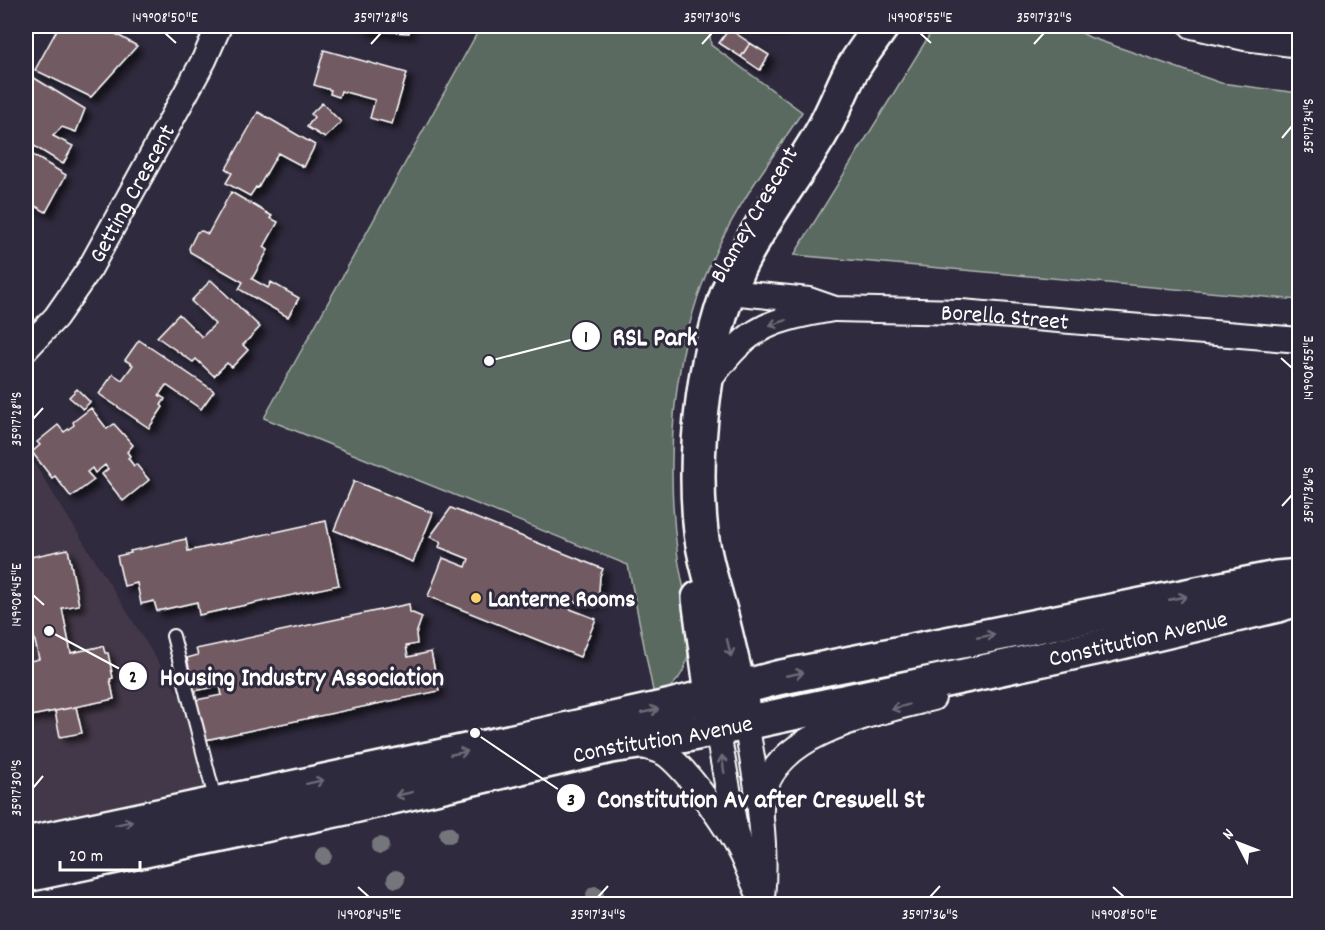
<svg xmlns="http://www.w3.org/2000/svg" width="1325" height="930" font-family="Dekko,sans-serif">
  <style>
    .built { fill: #433848 }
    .green { fill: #5a6a61; stroke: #acb4b0; stroke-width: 1.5 }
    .building { fill: #725a62; stroke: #fff; stroke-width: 1.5; filter: url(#shadow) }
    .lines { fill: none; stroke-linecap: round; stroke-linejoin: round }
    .lane-casing { stroke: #fff; stroke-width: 16 }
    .street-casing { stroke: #fff; stroke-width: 28 }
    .secondary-casing { stroke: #fff; stroke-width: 38 }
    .lane { stroke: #2f2a3d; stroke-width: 12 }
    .street { stroke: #2f2a3d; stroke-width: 24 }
    .secondary { stroke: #2f2a3d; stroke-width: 33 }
    .tree { fill: #74767c }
    .oneway { stroke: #6d6a77 }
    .ticks { fill: none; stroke: #fff; stroke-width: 2 }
    .poi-dot { fill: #ffd166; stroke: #2f2a3d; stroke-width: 2 }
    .labels { text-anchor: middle; stroke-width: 6; stroke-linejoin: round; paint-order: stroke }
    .street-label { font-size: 24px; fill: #fff; stroke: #2f2a3d }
    .poi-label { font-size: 24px; font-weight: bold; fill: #fff; stroke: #2f2a3d; text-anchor: start }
    .leader { fill: none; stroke: #fff; stroke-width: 2 }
    .callout-dot { fill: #fff; stroke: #2f2a3d; stroke-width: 2 }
    .mark-label { font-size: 18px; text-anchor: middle; font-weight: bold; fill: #111 }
    .callout-label { font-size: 26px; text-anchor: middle; font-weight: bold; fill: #fff; stroke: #2f2a3d; stroke-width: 6; stroke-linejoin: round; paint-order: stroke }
    .neatline { fill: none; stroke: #fff; stroke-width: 2 }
    .ticks-label { font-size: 15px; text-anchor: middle; fill: #fff }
  </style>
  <defs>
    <filter id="shadow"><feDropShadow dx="5.5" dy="5.5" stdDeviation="3" flood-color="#0009"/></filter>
  </defs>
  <rect width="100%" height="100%" fill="#2f2a3d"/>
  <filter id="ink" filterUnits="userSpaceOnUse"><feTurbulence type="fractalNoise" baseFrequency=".0167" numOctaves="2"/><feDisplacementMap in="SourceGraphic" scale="12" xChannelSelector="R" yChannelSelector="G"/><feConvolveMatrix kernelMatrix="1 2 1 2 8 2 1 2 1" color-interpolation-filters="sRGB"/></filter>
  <g filter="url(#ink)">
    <path class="built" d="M26,450L184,703L204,792L26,830Z"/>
    <path class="green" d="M481,26H709L711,45L802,112C774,156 741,199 718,247C685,316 671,395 672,472C672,501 674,529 678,558C684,599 711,676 654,696L628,565L264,418Z
      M935,26H1070L1089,37L1221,83L1299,93V300L794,255Z"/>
    <path class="building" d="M59,26H102L137,46L91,97L35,70Z
      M363,26H410L409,33L362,30Z
      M751,26H778L777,29Z
      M729,29L750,43L741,57L719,43Z
      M750,43L769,55L760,70L741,57Z
      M324,50L407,73L392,124L370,118L375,100L341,91L339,97L330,94L331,90L314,85Z
      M31,76L85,109L76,132L62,127L53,136L73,146L63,164L26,141V86Z
      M322,103L341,122L325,138L307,127L314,117L311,114Z
      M258,112L315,145L304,167L278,153L258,188L256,187L250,196L226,183L232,173L226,169Z
      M26,151L66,175L46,212L26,201Z
      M231,192L272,216L270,218L278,222L264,247L268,250L252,279L268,288L271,282L299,298L288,317L239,289L243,282L190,252L189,248L197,232L202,231L208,234Z
      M211,280L260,327L243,345L248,350L232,367L227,363L214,376L196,359L193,362L157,337L179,314L202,337L215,324L191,301Z
      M139,340L214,391L201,409L166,385L159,395L165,399L161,405L163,407L149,428L99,394L113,374L122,380L133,365L125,360Z
      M77,389L90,402L83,409L69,397Z
      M91,408L107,429L114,424L133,445L127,452L130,456L128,458L134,466L136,464L149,480L123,501L102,474L108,469L105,465L95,473L92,468L87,472L94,480L71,497L55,476L52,478L32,452L40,445L37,442L58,425L64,432L74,425L73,422Z
      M354,481L433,513L413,562L334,530Z
      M451,508L603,569L600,576L598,605L592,602L586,606L563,597L560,605L596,619L580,657L428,596L443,558L466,567L469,559L439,547L441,542L430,537Z
      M326,521L339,585L199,615L197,602L157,611L154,601L141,604L137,583L124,586L117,556L131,553L130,551L186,539L188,551Z
      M68,549L79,605L62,608L71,653L103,646L105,653H108L113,678L110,679L114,699L26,717V662L39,659L29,615L26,616V558Z
      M409,604L410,612L422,617L416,634L417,644L406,646L408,657L431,652L439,691L205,740L196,700L222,695L220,686L194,691L187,658L198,655L196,649Z
      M76,707L82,733L60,737L55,711Z"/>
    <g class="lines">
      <defs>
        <path id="lane" d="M173,636L212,787L215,803"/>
        <g id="street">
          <path d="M1192,26L1245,38L1300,45"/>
          <path id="s1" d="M729,292L809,300L835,309L961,312L1300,340"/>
          <path id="s2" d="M26,349L56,317L90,268L204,60L219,26"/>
          <path d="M707,383C721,365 736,344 756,332C778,318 807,314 833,309"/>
          <path d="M746,723C756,780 768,839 762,898"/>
          <path d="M717,728L734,822L744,860L763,904"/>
          <path d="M637,745C647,747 658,749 667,755C691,774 731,832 744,860"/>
          <path d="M761,819C755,734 871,715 933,698"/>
        </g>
        <g id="secondary">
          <path d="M699,598L715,717"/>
          <path d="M743,709C736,676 728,643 720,611C713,585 704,559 701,532C692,452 704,341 738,268C760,223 791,183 817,140C830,120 838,97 849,75C858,58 871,42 882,26"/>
          <path d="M26,844L542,735L671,706L777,678L1277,578L1300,576"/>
          <path id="s3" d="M26,875L345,808L611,746L681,736L746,723L1104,646L1278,605L1300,598"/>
        </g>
      </defs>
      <use href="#lane" class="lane-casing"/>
      <use href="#street" class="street-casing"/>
      <use href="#secondary" class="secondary-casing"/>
      <use href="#lane" class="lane"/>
      <use href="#street" class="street"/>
      <use href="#secondary" class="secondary"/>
    </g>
    <g class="tree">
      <circle cx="448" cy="835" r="9"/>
      <circle cx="380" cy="846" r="9"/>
      <circle cx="324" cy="856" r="9"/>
      <circle cx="396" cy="879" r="9"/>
      <circle cx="595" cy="895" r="9"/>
    </g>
    <defs><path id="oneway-shaft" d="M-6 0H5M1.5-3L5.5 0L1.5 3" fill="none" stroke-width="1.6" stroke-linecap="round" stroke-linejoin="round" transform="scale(1.5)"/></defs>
    <g class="oneway">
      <use href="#oneway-shaft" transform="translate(778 323) rotate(162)"/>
      <use href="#oneway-shaft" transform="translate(1178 598) rotate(-11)"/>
      <use href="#oneway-shaft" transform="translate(986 636) rotate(-11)"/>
      <use href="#oneway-shaft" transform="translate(729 648) rotate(77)"/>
      <use href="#oneway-shaft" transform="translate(795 674) rotate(-11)"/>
      <use href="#oneway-shaft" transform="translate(900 707) rotate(165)"/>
      <use href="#oneway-shaft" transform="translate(650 711) rotate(-13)"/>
      <use href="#oneway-shaft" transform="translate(459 753) rotate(-11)"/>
      <use href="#oneway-shaft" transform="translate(723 764) rotate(-98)"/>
      <use href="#oneway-shaft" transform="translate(315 782) rotate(-12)"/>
      <use href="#oneway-shaft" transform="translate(404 794) rotate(167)"/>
      <use href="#oneway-shaft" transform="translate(124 823) rotate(-12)"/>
    </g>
  </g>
  <path class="ticks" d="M165,33L176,43M920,33L931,43M371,44L381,33M702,44L712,33M1034,44L1044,33M1282,138L1292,126M1281,358L1292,368M33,419L43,408M1282,506L1292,495M33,595L44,605M33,788L43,776M358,887L369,897M1113,887L1124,897M598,897L608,886M930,897L940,886"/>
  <circle class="poi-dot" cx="476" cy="598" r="6"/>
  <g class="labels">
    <g class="street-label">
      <text dy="8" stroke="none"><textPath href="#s2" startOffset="189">Getting Crescent</textPath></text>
      <text transform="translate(753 214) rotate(-60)" y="8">Blamey Crescent</text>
      <text dy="8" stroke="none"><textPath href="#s1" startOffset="278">Borella Street</textPath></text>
      <text dy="8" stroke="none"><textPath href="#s3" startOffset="1137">Constitution Avenue</textPath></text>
      <text dy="8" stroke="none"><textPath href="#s3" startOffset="651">Constitution Avenue</textPath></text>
    </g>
    <g class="poi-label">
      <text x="488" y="606">Lanterne Rooms</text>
    </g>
  </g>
  <path class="leader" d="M489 361L586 336M49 631L133 676M475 733L571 798"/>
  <g class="callout-dot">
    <circle cx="489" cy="361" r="6"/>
    <circle cx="49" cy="631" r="6"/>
    <circle cx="475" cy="733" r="6"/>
    <circle cx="586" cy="336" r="15"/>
    <circle cx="133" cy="676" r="15"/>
    <circle cx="571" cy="798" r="15"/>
  </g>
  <g class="mark-label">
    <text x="586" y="342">1</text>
    <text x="133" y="682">2</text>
    <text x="571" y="805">3</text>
  </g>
  <g class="callout-label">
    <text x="655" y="345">RSL Park</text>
    <text x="302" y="685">Housing Industry Association</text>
    <text x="761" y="807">Constitution Av after Creswell St</text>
  </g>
  <rect width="1325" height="930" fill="none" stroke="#2f2a3d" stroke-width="66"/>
  <g transform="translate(1238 843) rotate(312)" stroke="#2f2a3d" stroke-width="4.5" paint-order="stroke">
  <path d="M0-4.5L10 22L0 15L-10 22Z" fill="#ffffff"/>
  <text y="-9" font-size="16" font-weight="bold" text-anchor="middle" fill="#ffffff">N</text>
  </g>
  <path d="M60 861v9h80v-9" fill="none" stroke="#ffffff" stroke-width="3"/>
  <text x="69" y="861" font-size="18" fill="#ffffff" stroke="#2f2a3d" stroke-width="4.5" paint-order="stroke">20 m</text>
  <rect x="33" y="33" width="1259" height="864" class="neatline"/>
  <g class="ticks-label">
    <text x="165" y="22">149°08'50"E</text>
    <text x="381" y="22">35°17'28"S</text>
    <text x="712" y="22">35°17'30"S</text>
    <text x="920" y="22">149°08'55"E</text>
    <text x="1044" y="22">35°17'32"S</text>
    <text transform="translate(1308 126) rotate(-90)" y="5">35°17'34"S</text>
    <text transform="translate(1308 368) rotate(-90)" y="5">149°08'55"E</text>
    <text transform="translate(16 419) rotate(-90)" y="5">35°17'28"S</text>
    <text transform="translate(1308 495) rotate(-90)" y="5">35°17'36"S</text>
    <text transform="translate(16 595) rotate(-90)" y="5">149°08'45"E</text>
    <text transform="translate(16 788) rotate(-90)" y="5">35°17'30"S</text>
    <text x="369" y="919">149°08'45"E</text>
    <text x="598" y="919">35°17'34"S</text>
    <text x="930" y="919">35°17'36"S</text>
    <text x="1124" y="919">149°08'50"E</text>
  </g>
</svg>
